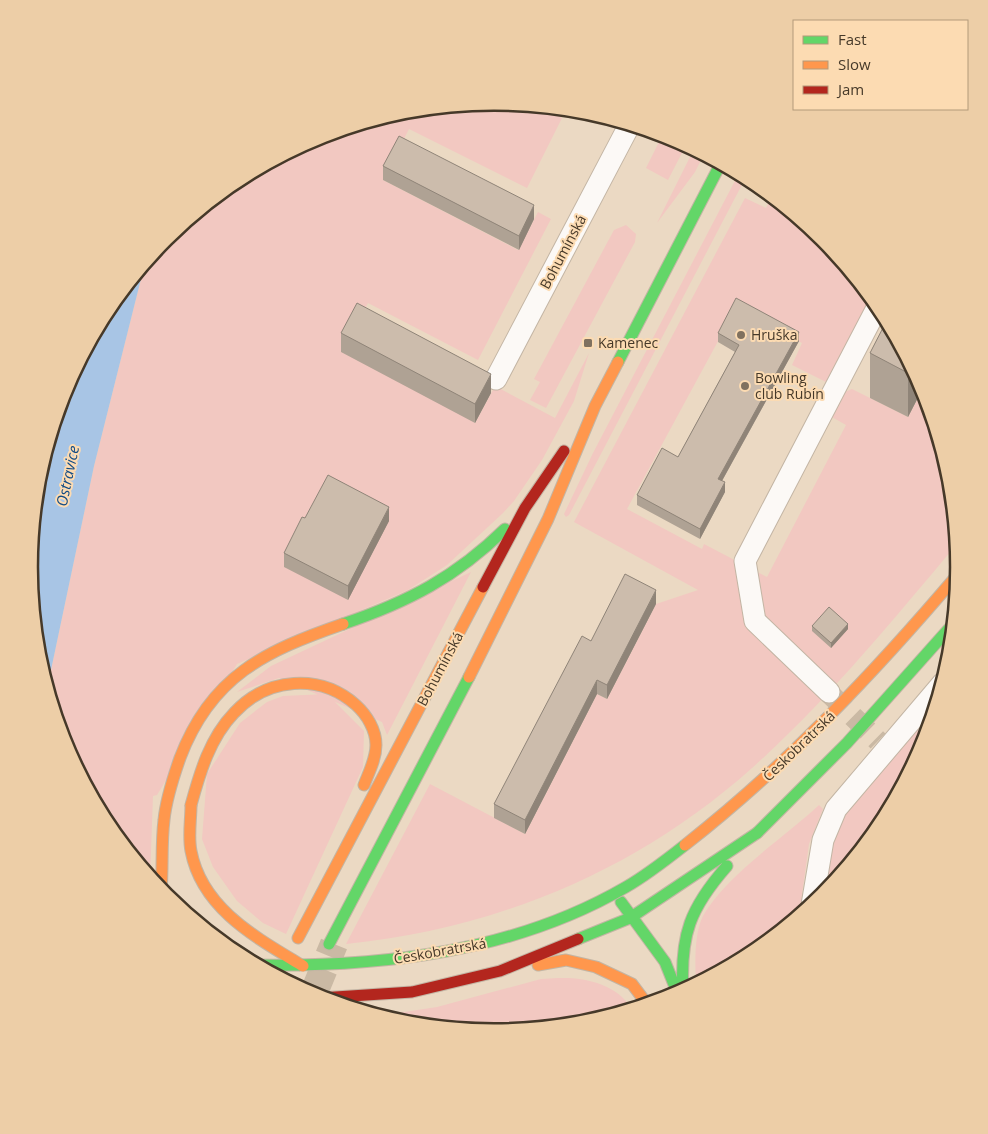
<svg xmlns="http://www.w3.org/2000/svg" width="988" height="1134" font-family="'Open Sans',sans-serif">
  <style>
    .green { fill: #f2c8c1 }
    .water { fill: #a8c5e5 }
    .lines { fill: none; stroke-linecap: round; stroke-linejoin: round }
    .street-tunnel { stroke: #cab9a4; stroke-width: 21; stroke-dasharray: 21 11; stroke-linecap: butt }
    .secondary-tunnel { stroke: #cab9a4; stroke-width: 28; stroke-dasharray: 28 14; stroke-linecap: butt }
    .street-casing { stroke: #c3b5a4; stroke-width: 23 }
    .fast-casing { stroke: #c3b5a4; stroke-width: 13 }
    .slow-casing { stroke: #c3b5a4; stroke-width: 13 }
    .jam-casing { stroke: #c3b5a4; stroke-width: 13 }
    .street { stroke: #fcf9f6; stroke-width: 21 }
    .fast { stroke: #63d668; stroke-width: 11 }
    .slow { stroke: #ff974d; stroke-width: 11 }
    .jam { stroke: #b3261e; stroke-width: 11 }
    .fast-bridge-casing { stroke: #c3b5a4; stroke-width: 13; stroke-linecap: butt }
    .slow-bridge-casing { stroke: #c3b5a4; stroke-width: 13; stroke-linecap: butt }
    .fast-bridge { stroke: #63d668; stroke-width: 11 }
    .slow-bridge { stroke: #ff974d; stroke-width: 11 }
    .wall { fill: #afa294 }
    .shaded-wall { fill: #8f8478 }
    .building { fill: #ccbcac; stroke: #8f8478 }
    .poi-dot { fill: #80715f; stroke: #fcdbb2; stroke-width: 2 }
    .labels { text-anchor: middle; stroke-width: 4; stroke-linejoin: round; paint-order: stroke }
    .street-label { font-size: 14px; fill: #463929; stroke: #fcdbb2 }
    .poi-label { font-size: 14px; fill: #463929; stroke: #fcdbb2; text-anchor: start }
    .water-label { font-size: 15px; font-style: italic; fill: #114b85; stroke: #fcdbb2 }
    .rim { fill: none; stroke: #463929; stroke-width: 2.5 }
  </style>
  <rect width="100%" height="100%" fill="#ebd9c3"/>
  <path class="green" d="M494,102L541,106L562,118L527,188L409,129L383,180L518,250L538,212L551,219L478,360L368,303L357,322L475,423L495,386L555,418L589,353L574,401L542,460L514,501L503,513L447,565L408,590L237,664L157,795L153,796L150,878L107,825L64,745L47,689L94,466L145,263C208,186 306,131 403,111C432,105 464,105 494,102Z
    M663,134L686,145L668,180L646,168Z
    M694,149L704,154L695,172L657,223Z
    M739,173L746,177L569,515L566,517L564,514L593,453Z
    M772,196L823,238L873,299L830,384L792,365L802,343L736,308L627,509L702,549L704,544L767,577L846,425L832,417L845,392L852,389L908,417L923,388L950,477L957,544C892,621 828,700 752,768C638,870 497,929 346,944L430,784L525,834L597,694L607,699L656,604L698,590L574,522L745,198L766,208Z
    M626,225L636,234L635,242L546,408L530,400L540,382L534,379L614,230Z
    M471,572L387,735L382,722L279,678L237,692L271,666Z
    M327,694L364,731L363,767L286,934L263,923L237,901L213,867L202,839L207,774L240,723L267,702L283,696Z
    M935,709L924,745L881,826L825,894L829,851L844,815Z
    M819,805L823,809L809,844L799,916L752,954L696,984C695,964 694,934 703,916C726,875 784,838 819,805Z
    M558,978C585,977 617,984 632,1009L584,1023L494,1032L403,1023L378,1016L437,1007L541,979Z"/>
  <path class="water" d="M145,263L94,466L47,689L38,657L29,567L38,476L64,389L107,308Z"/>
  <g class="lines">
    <path class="street-tunnel" d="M830,694L878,741"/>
    <path class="secondary-tunnel" d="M313,995L334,944"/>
    <defs>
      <path id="street" d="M496,379L630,124
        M829,692L755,621L745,561L878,306
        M812,905L823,840L836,809L943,683"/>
      <path id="fast" d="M618,362L721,163
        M343,624C408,602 456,577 505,529
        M621,902L665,962L677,992
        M578,939L630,918L757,833
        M329,944L469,677
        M683,991C680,935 690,908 727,866"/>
      <path id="slow" d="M469,677L548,519L595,406L618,362
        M191,805C200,772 210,738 234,713C267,677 320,673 356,705C367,715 376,730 376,745C376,759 369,772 364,785
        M161,892C163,868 161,844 164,820C166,799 173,778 180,758C211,676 265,651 343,624
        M298,938L483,587
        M538,965L566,960L596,967L632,984L647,1004"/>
      <path id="jam" d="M483,587L525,508L564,451
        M320,998L412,992L500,971L578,939"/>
    </defs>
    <use href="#street" class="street-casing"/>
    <use href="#fast" class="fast-casing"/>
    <use href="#slow" class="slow-casing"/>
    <use href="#jam" class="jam-casing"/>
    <use href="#street" class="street"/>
    <use href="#fast" class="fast"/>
    <use href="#slow" class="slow"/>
    <use href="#jam" class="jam"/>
    <defs>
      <path id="fast-bridge" d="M757,833L847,743L954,623
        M256,965C383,967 514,952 626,887C647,875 666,860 685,845"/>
      <path id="slow-bridge" d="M191,805C191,820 188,836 191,851C202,909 257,938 303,966
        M685,845C787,765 875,672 959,573"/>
    </defs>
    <use href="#fast-bridge" class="fast-bridge-casing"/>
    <use href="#slow-bridge" class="slow-bridge-casing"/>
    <use href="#fast-bridge" class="fast-bridge"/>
    <use href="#slow-bridge" class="slow-bridge"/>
  </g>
  <path class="wall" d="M383,166L534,219L519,250L383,180Z
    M887,320L923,388L908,417L870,398V353Z
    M341,333L491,393L475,423L341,352Z
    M718,333L799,341L722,481L725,492L700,539L637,505V495L678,457L735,352L718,342Z
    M305,518L389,521L348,600L284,567V553Z
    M656,604L607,699L597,694L525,834L494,818V804L591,641Z
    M812,626L848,629L831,648L812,631Z"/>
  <path class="shaded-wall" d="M534,205V219L519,250V236Z
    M799,332V341L718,488V479Z
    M912,366L923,388L908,417V373Z
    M491,374V393L475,423V404Z
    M725,482V492L700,539V529Z
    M389,507V521L348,600V586Z
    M656,590V604L607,699V685Z
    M848,624V629L831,648V643Z
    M597,680V694L525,834V820Z"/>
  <path class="building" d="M399,136L534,205L519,236L383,166Z
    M736,298L799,332L718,479L725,482L700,529L637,495L662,448L678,457L739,345L718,333Z
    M357,303L491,374L475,404L341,333Z
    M887,320L912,366L908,373L870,353Z
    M328,475L389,507L348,586L284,553L302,517L305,518Z
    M625,574L656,590L607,685L597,680L525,820L494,804L582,636L591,641Z
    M829,607L848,624L831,643L812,626Z"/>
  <g class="poi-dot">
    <circle cx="741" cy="335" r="5"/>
    <rect x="583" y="338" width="10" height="10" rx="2.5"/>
    <circle cx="745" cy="386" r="5"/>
  </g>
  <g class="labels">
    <g class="street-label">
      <text transform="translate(563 252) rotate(-62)" y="5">Bohumínská</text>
      <text transform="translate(440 669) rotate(-62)" y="5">Bohumínská</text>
      <text transform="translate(799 746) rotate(-44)" y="5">Českobratrská</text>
      <text transform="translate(440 951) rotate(-10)" y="5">Českobratrská</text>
    </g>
    <g class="poi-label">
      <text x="751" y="340">Hruška</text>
      <text x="598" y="348">Kamenec</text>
      <text x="755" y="383">Bowling<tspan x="755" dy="16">club Rubín</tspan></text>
    </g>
    <g class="water-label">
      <text transform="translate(68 476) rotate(-78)" y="5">Ostravice</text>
    </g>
  </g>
  <path d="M0 0H988V1134H0ZM38 567a456 456 0 1 1 912 0a456 456 0 1 1-912 0Z" fill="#edcea7" fill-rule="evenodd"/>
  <path class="rim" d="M38 567a456 456 0 1 1 912 0a456 456 0 1 1-912 0Z"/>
  <rect x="793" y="20" width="175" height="90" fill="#fcdbb2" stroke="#b39a7b"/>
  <rect x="803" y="36" width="25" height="8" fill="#63d668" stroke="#b39a7b"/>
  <text x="838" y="45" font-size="15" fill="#463929">Fast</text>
  <rect x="803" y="61" width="25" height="8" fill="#ff974d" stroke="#b39a7b"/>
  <text x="838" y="70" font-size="15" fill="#463929">Slow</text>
  <rect x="803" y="86" width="25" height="8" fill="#b3261e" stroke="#b39a7b"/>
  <text x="838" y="95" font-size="15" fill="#463929">Jam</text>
</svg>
